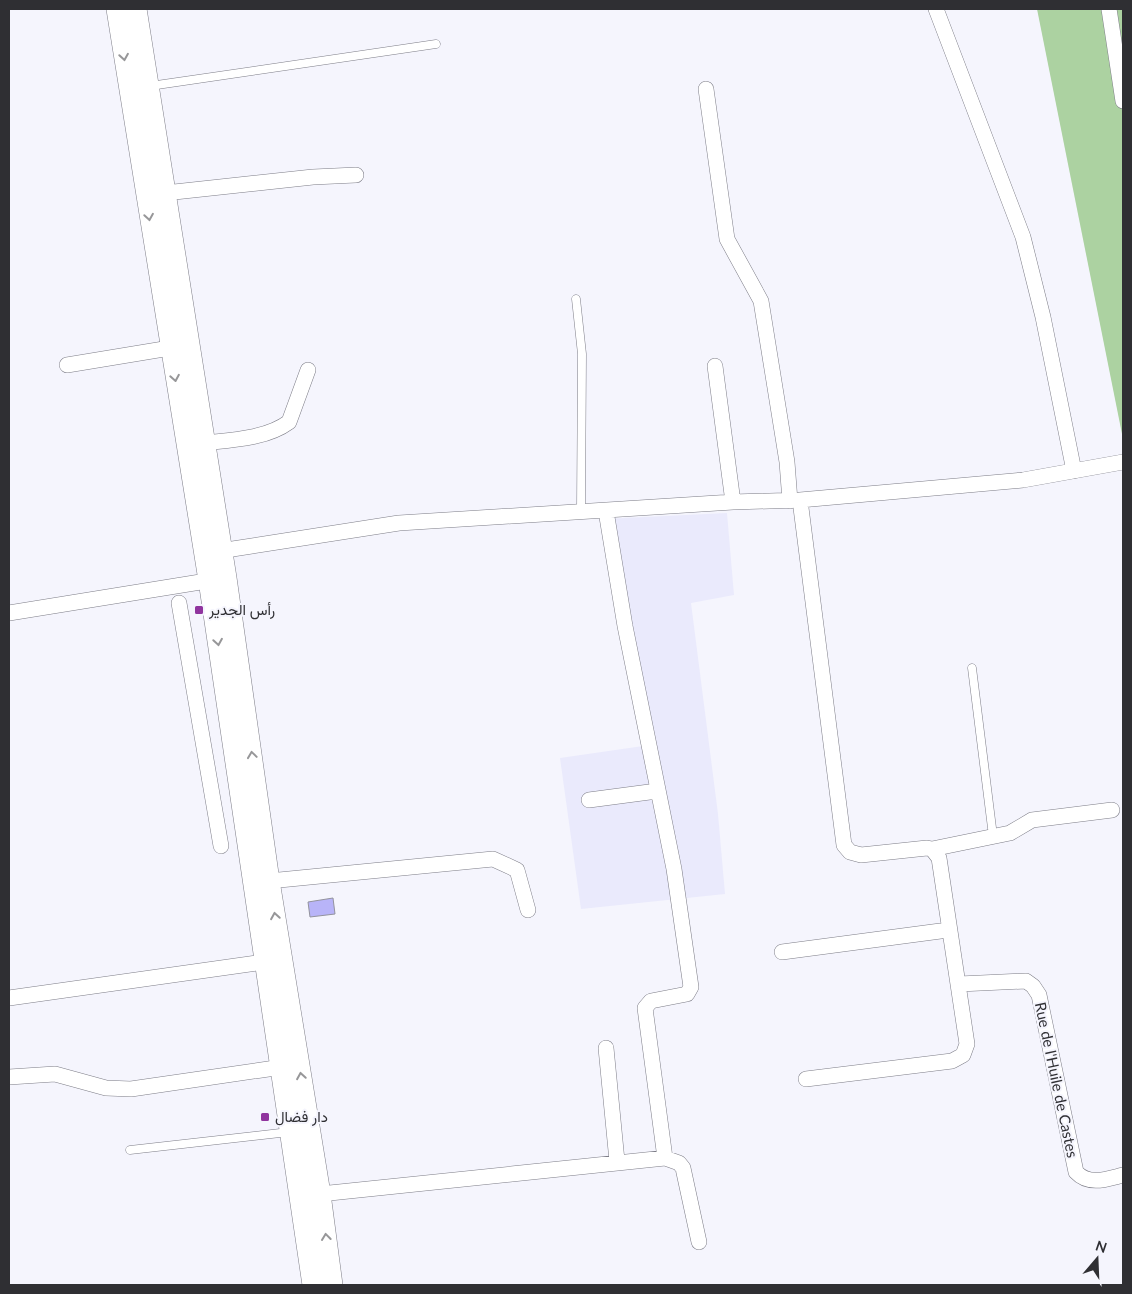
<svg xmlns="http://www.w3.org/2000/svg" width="1132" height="1294" font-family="Lato,Vazirmatn,sans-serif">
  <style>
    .built { fill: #eaeafc }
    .green { fill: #acd2a1 }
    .building { fill: #b8b4f8; stroke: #93939d }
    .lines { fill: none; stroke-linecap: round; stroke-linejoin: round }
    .lane-casing { stroke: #7d7d87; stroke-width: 9 }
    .street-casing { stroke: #7d7d87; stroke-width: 16 }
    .secondary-casing { stroke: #7d7d87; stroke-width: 22 }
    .lane { stroke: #fff; stroke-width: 8 }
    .street { stroke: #fff; stroke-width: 15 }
    .secondary { stroke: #fff; stroke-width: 21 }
    .oneway { stroke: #979799 }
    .poi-dot { fill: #90349e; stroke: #f5f5fd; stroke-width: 2 }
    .labels { text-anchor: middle; stroke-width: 4; stroke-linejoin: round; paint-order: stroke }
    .poi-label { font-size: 15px; fill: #2f2f33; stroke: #f5f5fd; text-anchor: start }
    .street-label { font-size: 15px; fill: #2f2f33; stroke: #f5f5fd }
  </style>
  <rect width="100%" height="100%" fill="#f5f5fd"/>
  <path class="built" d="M727,513L734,595L691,603L718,814L725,894L581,909L560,758L643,746L604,519Z"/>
  <path class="green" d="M1037,9H1123V439Z"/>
  <path class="building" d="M333,898L335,914L310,917L308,902Z"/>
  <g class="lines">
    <defs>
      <path id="lane" d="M150,86L436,44
        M576,299L582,354L581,512
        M972,668L993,836
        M130,1150L289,1132"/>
      <path id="street" d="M936,9L1023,237L1043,317L1074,471
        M1109,9L1123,101
        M706,89L727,239L761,301L787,462L790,501
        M165,193L313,177L356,175
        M67,365L170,348
        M715,366L733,502
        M203,443C231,440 266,439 289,422L308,370
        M800,500L844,845L850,852L861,855L927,848L932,849L939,858L967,1044L963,1055L952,1061L806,1079
        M606,511L625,626L674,869L691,987L687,994L651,1001L645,1008L665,1158
        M213,552L399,523L733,502L800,500L1023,480L1123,462
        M179,603L221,846
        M9,613L219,579
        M589,800L657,791
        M932,849L1010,833L1032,820L1112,810
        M269,881L493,859L517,870L528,910
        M782,952L948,930
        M959,984L1026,981L1033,986L1039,995L1076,1172C1089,1186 1107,1179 1123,1175
        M9,998L264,962
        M606,1048L617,1161
        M9,1077L55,1074L106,1088L131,1089L282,1067
        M320,1194L665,1158L679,1163L683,1168L699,1242"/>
      <path id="secondary" d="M117,9L209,580L313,1285
        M136,9L226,578L269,881L320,1194L332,1285"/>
    </defs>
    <use href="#lane" class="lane-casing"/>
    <use href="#street" class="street-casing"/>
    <use href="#secondary" class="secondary-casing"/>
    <use href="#lane" class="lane"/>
    <use href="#street" class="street"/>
    <use href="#secondary" class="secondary"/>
  </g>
  <defs><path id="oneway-chevron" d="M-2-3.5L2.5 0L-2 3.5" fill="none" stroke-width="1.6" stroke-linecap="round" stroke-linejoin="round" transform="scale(1.25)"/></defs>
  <g class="oneway">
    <use href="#oneway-chevron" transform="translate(124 57) rotate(81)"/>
    <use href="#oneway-chevron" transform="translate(149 217) rotate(81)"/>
    <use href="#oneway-chevron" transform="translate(175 378) rotate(80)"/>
    <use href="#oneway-chevron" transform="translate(218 642) rotate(81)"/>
    <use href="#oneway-chevron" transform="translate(252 755) rotate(-98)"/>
    <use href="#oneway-chevron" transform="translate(275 916) rotate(-99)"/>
    <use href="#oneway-chevron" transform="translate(301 1076) rotate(-99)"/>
    <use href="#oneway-chevron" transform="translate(326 1237) rotate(-97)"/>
  </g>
  <g class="poi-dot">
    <rect x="194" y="605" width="10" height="10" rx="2.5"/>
    <rect x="260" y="1112" width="10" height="10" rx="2.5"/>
  </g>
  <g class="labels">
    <g class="poi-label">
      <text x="209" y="615">رأس الجدير</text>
      <text x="275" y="1122">دار فضال</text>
    </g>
    <g class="street-label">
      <text transform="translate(1056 1080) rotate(78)" y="5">Rue de l'Huile de Castes</text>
    </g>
  </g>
  <rect width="1132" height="1294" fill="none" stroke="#2f2f33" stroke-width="20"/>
  <g transform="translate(1097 1259) rotate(19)" stroke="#f5f5fd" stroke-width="4" paint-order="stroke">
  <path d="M0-4L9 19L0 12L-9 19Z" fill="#2f2f33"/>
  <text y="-8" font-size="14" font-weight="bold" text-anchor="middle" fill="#2f2f33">N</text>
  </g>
</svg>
